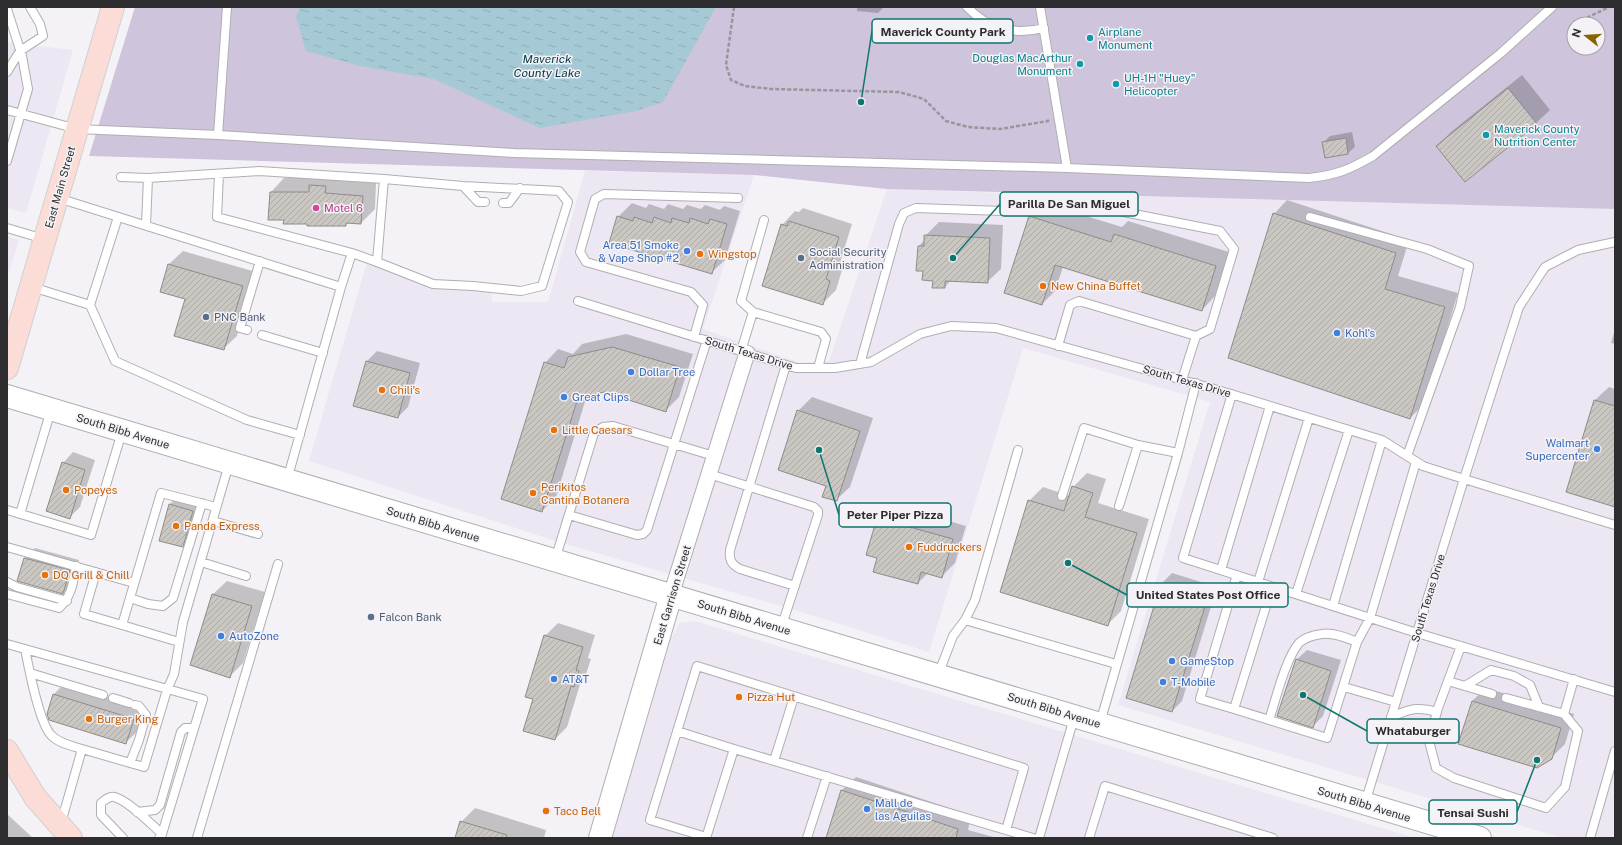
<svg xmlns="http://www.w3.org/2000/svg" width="1622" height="845" font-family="'Public Sans',sans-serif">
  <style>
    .built { fill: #ece7f3 }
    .green { fill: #cec4db; fill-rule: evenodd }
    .water { fill: url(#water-ripples) }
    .shadow { fill: #0003 }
    .building { fill: url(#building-hatch); stroke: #8e8c88 }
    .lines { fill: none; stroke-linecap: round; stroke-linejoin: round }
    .lane-casing { stroke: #b0aeb2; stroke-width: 10 }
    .street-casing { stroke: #b0aeb2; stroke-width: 17 }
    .secondary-casing { stroke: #b0aeb2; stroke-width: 24 }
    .primary-casing { stroke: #d1d1d1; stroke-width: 24 }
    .path { stroke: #979699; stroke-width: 2.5; stroke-dasharray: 4 2; stroke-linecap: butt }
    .lane { stroke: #fff; stroke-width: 8 }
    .street { stroke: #fff; stroke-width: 15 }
    .secondary { stroke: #fff; stroke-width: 22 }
    .primary { stroke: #fbdcd6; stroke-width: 22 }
    .culture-dot { fill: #0f9aa8; stroke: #f4f2f6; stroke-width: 1.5 }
    .hotel-dot { fill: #d1479c; stroke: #f4f2f6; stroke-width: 1.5 }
    .shop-dot { fill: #3f7fe0; stroke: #f4f2f6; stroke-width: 1.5 }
    .food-dot { fill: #e8710a; stroke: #f4f2f6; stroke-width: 1.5 }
    .service-dot { fill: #5c6f8a; stroke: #f4f2f6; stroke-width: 1.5 }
    .labels { text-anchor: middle; stroke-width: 3; stroke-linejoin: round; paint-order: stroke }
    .culture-label { font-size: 11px; fill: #0d838f; stroke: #f4f2f6; text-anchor: start }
    .street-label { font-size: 11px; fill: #2d2c2e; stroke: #f4f2f6 }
    .hotel-label { font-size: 11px; fill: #b23c85; stroke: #f4f2f6; text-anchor: start }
    .shop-label { font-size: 11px; fill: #366cbe; stroke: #f4f2f6; text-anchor: start }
    .service-label { font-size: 11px; fill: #4e5e75; stroke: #f4f2f6; text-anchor: start }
    .food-label { font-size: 11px; fill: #c56008; stroke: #f4f2f6; text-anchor: start }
    .water-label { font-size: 12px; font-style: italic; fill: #003946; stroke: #f4f2f6 }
    .leader { fill: none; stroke: #0f766e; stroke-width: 1.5 }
    .callout-dot { fill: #0f766e; stroke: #f4f2f6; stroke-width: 1.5 }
    .callout { fill: #f4f2f6; stroke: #0f766e; stroke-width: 1.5 }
    .callout-label { font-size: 12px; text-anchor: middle; font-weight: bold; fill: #2d2c2e }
  </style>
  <defs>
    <pattern id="water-ripples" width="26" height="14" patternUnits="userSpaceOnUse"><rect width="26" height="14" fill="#a5c9d5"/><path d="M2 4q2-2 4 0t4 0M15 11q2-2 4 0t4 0" fill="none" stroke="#8eadb7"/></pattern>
    <pattern id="building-hatch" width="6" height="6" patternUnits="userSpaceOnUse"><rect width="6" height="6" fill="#cac7c3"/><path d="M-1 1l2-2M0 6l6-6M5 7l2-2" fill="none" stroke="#aeaba8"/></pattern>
  </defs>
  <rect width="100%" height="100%" fill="#f4f2f6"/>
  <path class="built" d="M7,42L73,50L26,213L7,208Z
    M585,171L754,175L703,329L801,363L829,361L887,189L1065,195L1615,201V838H1562L1118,705L1210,402L1023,348L929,652L798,611L559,542L309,461L367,262L443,286L491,290L492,302H548Z
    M7,236L19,240L7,278Z
    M695,621L1415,838H612L671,638L680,623Z"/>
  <path class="green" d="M135,7H1615V209L887,189L754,175L89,156ZM1574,24H1598V48H1574Z"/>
  <path class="water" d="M300,7H716L663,102L636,111L540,128L434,79L360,66L306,51L296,17Z"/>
  <path class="shadow" d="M857,7H884L878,13L857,11Z
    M1522,75L1550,110L1536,123L1437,146L1451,132Z
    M1352,132L1355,147L1348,153L1326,157L1323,143L1330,136Z
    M284,178H317L376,182L375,209L361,223L349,222L346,225H308V224L285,219L271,192Z
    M1287,200L1409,240L1398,276L1458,293L1424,404L1410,418L1274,214Z
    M632,203L646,208L649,204L664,209L668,204L683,209L687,205L701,209L705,205L720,210L724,206L740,211L725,260L711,273L618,217Z
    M1043,203L1122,227L1128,221L1229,252L1215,296L1202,310L1063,267L1055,291L1042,304L1029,216Z
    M803,208L852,224L839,266L843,267L836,290L822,304L782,225L795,211L799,212Z
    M939,222L1003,225L1001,269L987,282L951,280L945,287L924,270H917L919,246L925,239V236Z
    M183,251L256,272L237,336L223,349L186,299L161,291L169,264Z
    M1615,329V344L1611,343Z
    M626,334L693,354L679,397L666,410L604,391L587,395L556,497L542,511L545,363L558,349L573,354L582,344Z
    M377,351L420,363L408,407L398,417L367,361Z
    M1609,387L1615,389V506L1568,491L1595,400Z
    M812,397L873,418L850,487L836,500L798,411Z
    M73,452L95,460L80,507L69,518L63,463Z
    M1087,473L1106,479L1098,503L1149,519L1121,611L1107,625L1029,501L1043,487L1070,496L1073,487Z
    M180,494L203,501L193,536L182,546L169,505Z
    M891,504L966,526L955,563L941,577L928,573L918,583L878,558L867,555L877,518Z
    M35,548L79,560L73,583L63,593L18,580L25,558Z
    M1172,573L1217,587L1182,701L1172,711L1127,698L1162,583Z
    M227,581L265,592L243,663L229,677L191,665L213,594Z
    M558,623L595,635L588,658L591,659L586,674L582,678L567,727L555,739L534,699L545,636Z
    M1307,650L1341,660L1323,716L1312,727L1296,660Z
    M64,684L143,709L136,733L125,743L54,694Z
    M1486,688L1574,714L1565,744L1551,758L1472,701Z
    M856,777L971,815L968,830L997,838H827L842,790Z
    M475,808L546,830L544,838H456L461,822Z
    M7,814L33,838H7Z"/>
  <path class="building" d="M1508,88L1537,124L1465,182L1436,146Z
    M1346,138L1348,154L1325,158L1322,142Z
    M309,185L326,186L325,193L363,196L361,224L346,223V226H307V224H283L284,220H268L270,192H309Z
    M1273,213L1396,253L1385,289L1445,307L1410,419L1228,358Z
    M617,216L633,221L634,217L652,223L654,217L671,223L672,218L689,223L690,218L708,224L710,219L727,224L712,274L609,243Z
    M1029,216L1111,242L1114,234L1216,266L1202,311L1055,265L1042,305L1004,293Z
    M789,221L839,237L826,279L830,281L823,305L762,286L781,224L787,226Z
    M924,235L990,238L988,283L945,281V288H932L933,281L922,280L923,271H916L918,246H924Z
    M168,264L243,286L224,350L174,336L185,299L160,292Z
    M612,347L680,367L666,412L604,392L578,398L542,512L501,499L544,362L564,368L568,357Z
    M366,361L410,373L398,418L353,406Z
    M1594,400L1615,406V507L1566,492Z
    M797,410L860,431L837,501L822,497L826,486L778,470Z
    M62,462L85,470L70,519L46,511Z
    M1072,486L1093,493L1085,517L1137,533L1108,626L1000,592L1028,500L1064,511Z
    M169,504L193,511L183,547L159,541Z
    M877,518L953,539L942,578L921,572L918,584L873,572L877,558L866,555Z
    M24,558L70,570L63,594L17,581Z
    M1161,583L1208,597L1172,712L1126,698Z
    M212,594L252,606L230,678L190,665Z
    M544,635L583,647L576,670L579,671L574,687L571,686L555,740L523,731L533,699L525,697Z
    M1296,659L1331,671L1313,728L1277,716Z
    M53,694L134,719L126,744L49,720L47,714Z
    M1472,701L1561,728L1552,759L1537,768L1458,744Z
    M841,790L958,829L956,838H826Z
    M460,821L507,835L506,838H455Z"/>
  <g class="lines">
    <defs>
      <path id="lane" d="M967,7C972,12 978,17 984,21C1002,32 1025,33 1044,28
        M1040,7L1067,168
        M7,9L22,56L28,89L7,161
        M7,72L20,51L43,36L40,24L30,7
        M7,110L77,129L218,135L514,153L1067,168L1309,178C1336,175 1349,170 1373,156L1501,53L1552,7
        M218,135L227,7
        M121,177L148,178L259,171L384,179L377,262L352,253L217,217L219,174
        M463,186L478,202H485
        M58,198L341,287L287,480
        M1053,198L1220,231L1234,249L1210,329L1196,336L1182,380
        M503,203H509L520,188
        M118,217L90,305L115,361L247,420L300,435
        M1310,217L1427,249L1469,266L1460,307L1407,456
        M146,225L148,178
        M7,228L44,239
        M1615,242L1578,250L1545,267L1519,307L1464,479L1615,525
        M377,262L433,284L473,286L521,291L542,286L568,202L559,191L463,186L384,179
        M32,287L90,305
        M341,287L352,253
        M578,301L796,368H835L871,362L920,334L951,326L996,328L1211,388L1382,440L1423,466L1464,479L1365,803
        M753,312L821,332L826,339L818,368
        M247,330L240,328L260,261
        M262,335L323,353
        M694,337L703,305L691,292L586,262L580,252L595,199L604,194L738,198
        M1058,346L1070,305L1079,301L1196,336
        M741,351L753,312L741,301L764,220
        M860,364L899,224L904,213L916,208L1003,211
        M786,365L730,550C729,560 731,564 740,569L795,586
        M1232,394L1183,558L1417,633L1615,692
        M709,474L814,507L818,511V515L781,628
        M1062,496L1084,428L1138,445
        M1119,506L1138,445L1178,453
        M7,510L91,535L122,432
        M20,514L51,410
        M569,515L637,535L643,534L647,530L707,340
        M213,521L258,534
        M7,547L134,583
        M555,560L594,433L603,427L613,426L714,456
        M201,562L246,576
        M1221,570L1270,406
        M96,572L84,614L122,625
        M1237,575L1200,699L1234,709L1272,587
        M7,582L17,587L67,601
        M1258,582L1309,418
        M7,594L59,608C72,596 73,583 76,566
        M1296,594L1349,430
        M130,598L148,604L163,606L173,598L202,503
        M1333,606L1382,440
        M965,620L1116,664
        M179,642L122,625L161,493L216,507
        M7,644L203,699L162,834L159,838
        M1461,646L1438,708L1429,741L1436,768L1454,778L1546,808L1565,787L1578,731L1564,714L1574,679
        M25,649C29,669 39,722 51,735C58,743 72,746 82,749
        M30,673L103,695
        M938,675L953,636L965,620L975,600L1018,450
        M1448,681L1492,694
        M1465,686L1491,670L1514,676L1530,685L1539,707
        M1344,687L1396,702
        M113,698L129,703
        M1506,698L1564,714
        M1234,709L1327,738L1357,642L1370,618L1416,462
        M1391,717C1410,709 1417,706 1437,712
        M1269,720C1276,699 1285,660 1299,643C1304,638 1315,635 1322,634C1333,632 1347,638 1357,642
        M1100,723L1178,453L1196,383
        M677,731L734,749
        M774,761L794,697
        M130,763L139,740L146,715L139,706L135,705
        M137,812L155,810L160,805L181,732L185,728H194
        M61,823L82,749L144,767L167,690L174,674L183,622L229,464
        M706,837L650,820L697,666L1024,768L1006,830
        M123,838L101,815V803C105,800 109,796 114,797C128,800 151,824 162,834
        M197,838L278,564
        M706,838L734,749L1033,838
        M807,838L827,776
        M1039,838L1074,718
        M1089,838L1105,786L1273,838
        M1590,838L1615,751"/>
      <path id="street" d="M671,595L747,353"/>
      <path id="secondary" d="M7,396L1480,838
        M600,838L671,595"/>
      <path id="primary" d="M7,368L113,7
        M7,751L35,797L71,838"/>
    </defs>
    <use href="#lane" class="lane-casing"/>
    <use href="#street" class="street-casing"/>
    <use href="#secondary" class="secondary-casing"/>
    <use href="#primary" class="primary-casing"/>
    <path class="path" d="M734,7L726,65L731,80L745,86L771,89L899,92L924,99L946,121L968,127L1000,129L1048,121V119
      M1576,23L1609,7"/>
    <use href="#lane" class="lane"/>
    <use href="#street" class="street"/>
    <use href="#secondary" class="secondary"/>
    <use href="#primary" class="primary"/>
  </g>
  <g class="culture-dot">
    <circle cx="1090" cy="38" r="4"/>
    <circle cx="1080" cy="64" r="4"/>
    <circle cx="1116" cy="84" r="4"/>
    <circle cx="1486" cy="135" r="4"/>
  </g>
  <circle class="hotel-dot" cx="316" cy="208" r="4"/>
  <g class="shop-dot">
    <circle cx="687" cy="251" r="4"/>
    <circle cx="1337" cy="333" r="4"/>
    <circle cx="631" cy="372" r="4"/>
    <circle cx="564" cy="397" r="4"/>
    <circle cx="1597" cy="449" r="4"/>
    <circle cx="221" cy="636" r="4"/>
    <circle cx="1172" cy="661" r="4"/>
    <circle cx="554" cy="679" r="4"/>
    <circle cx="1163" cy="682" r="4"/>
    <circle cx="867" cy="809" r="4"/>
  </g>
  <g class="food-dot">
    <circle cx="700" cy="254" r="4"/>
    <circle cx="1043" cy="286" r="4"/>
    <circle cx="382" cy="390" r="4"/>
    <circle cx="554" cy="430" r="4"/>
    <circle cx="66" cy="490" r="4"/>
    <circle cx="533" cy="493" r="4"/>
    <circle cx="176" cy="526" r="4"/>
    <circle cx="909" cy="547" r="4"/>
    <circle cx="45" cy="575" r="4"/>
    <circle cx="739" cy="697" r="4"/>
    <circle cx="89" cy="719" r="4"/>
    <circle cx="546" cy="811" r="4"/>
  </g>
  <g class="service-dot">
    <circle cx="801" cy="258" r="4"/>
    <circle cx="206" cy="317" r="4"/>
    <circle cx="371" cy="617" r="4"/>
  </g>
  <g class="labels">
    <g class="culture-label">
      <text x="1098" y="36">Airplane<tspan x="1098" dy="13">Monument</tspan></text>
      <text x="1072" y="62" text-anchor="end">Douglas MacArthur<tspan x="1072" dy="13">Monument</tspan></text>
      <text x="1124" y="82">UH-1H "Huey"<tspan x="1124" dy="13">Helicopter</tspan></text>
      <text x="1494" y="133">Maverick County<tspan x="1494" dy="13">Nutrition Center</tspan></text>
    </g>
    <g class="street-label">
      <text transform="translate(60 187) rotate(-74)" y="4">East Main Street</text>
      <text transform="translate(749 353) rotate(17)" y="4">South Texas Drive</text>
      <text transform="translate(1187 381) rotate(16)" y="4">South Texas Drive</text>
      <text transform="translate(123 431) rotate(17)" y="4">South Bibb Avenue</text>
      <text transform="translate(433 524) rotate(17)" y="4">South Bibb Avenue</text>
      <text transform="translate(672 595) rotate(-73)" y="4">East Garrison Street</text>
      <text transform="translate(1428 598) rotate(-73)" y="4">South Texas Drive</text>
      <text transform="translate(744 617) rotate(17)" y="4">South Bibb Avenue</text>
      <text transform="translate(1054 710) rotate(17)" y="4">South Bibb Avenue</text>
      <text transform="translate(1364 804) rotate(17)" y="4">South Bibb Avenue</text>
    </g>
    <g class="hotel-label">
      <text x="324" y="212">Motel 6</text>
    </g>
    <g class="shop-label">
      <text x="679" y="249" text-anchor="end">Area 51 Smoke<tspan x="679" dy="13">&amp; Vape Shop #2</tspan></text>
      <text x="1345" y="337">Kohl's</text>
      <text x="639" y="376">Dollar Tree</text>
      <text x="572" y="401">Great Clips</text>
      <text x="1589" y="447" text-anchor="end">Walmart<tspan x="1589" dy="13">Supercenter</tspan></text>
      <text x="229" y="640">AutoZone</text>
      <text x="1180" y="665">GameStop</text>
      <text x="562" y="683">AT&amp;T</text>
      <text x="1171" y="686">T-Mobile</text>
      <text x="875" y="807">Mall de<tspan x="875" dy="13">las Aguilas</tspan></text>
    </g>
    <g class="service-label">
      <text x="809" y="256">Social Security<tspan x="809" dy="13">Administration</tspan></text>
      <text x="214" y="321">PNC Bank</text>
      <text x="379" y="621">Falcon Bank</text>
    </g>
    <g class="food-label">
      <text x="708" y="258">Wingstop</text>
      <text x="1051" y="290">New China Buffet</text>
      <text x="390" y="394">Chili's</text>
      <text x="562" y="434">Little Caesars</text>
      <text x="541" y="491">Perikitos<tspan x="541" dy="13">Cantina Botanera</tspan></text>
      <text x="74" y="494">Popeyes</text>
      <text x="184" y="530">Panda Express</text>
      <text x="917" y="551">Fuddruckers</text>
      <text x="53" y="579">DQ Grill &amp; Chill</text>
      <text x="747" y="701">Pizza Hut</text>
      <text x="97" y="723">Burger King</text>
      <text x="554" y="815">Taco Bell</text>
    </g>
    <g class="water-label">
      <text x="547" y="63">Maverick<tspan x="547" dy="14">County Lake</tspan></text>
    </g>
  </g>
  <path class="leader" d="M861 102L872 31M953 258L1000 204M819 450L839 515M1068 563L1127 595M1303 695L1367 731M1537 760L1517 812"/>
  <g class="callout-dot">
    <circle cx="861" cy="102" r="4"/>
    <circle cx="953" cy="258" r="4"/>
    <circle cx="819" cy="450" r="4"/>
    <circle cx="1068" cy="563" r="4"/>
    <circle cx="1303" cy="695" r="4"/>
    <circle cx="1537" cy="760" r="4"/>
  </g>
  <g class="callout">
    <rect x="872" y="19" width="141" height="24" rx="4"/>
    <rect x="1000" y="192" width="138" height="24" rx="4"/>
    <rect x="839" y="503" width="112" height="24" rx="4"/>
    <rect x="1127" y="583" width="161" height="24" rx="4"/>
    <rect x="1367" y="719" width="92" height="24" rx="4"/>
    <rect x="1429" y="800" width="88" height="24" rx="4"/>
  </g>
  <g class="callout-label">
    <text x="943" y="36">Maverick County Park</text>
    <text x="1069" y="208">Parilla De San Miguel</text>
    <text x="895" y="519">Peter Piper Pizza</text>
    <text x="1208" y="599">United States Post Office</text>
    <text x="1413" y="735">Whataburger</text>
    <text x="1473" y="817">Tensai Sushi</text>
  </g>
  <rect width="1622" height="845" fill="none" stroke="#2d2c2e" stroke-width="16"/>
  <g transform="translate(1586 36) rotate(287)"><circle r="19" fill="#f4f2f6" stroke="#a4a3a6"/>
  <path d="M0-3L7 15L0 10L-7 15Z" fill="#886200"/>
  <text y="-6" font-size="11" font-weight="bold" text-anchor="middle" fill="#2d2c2e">N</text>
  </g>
</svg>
